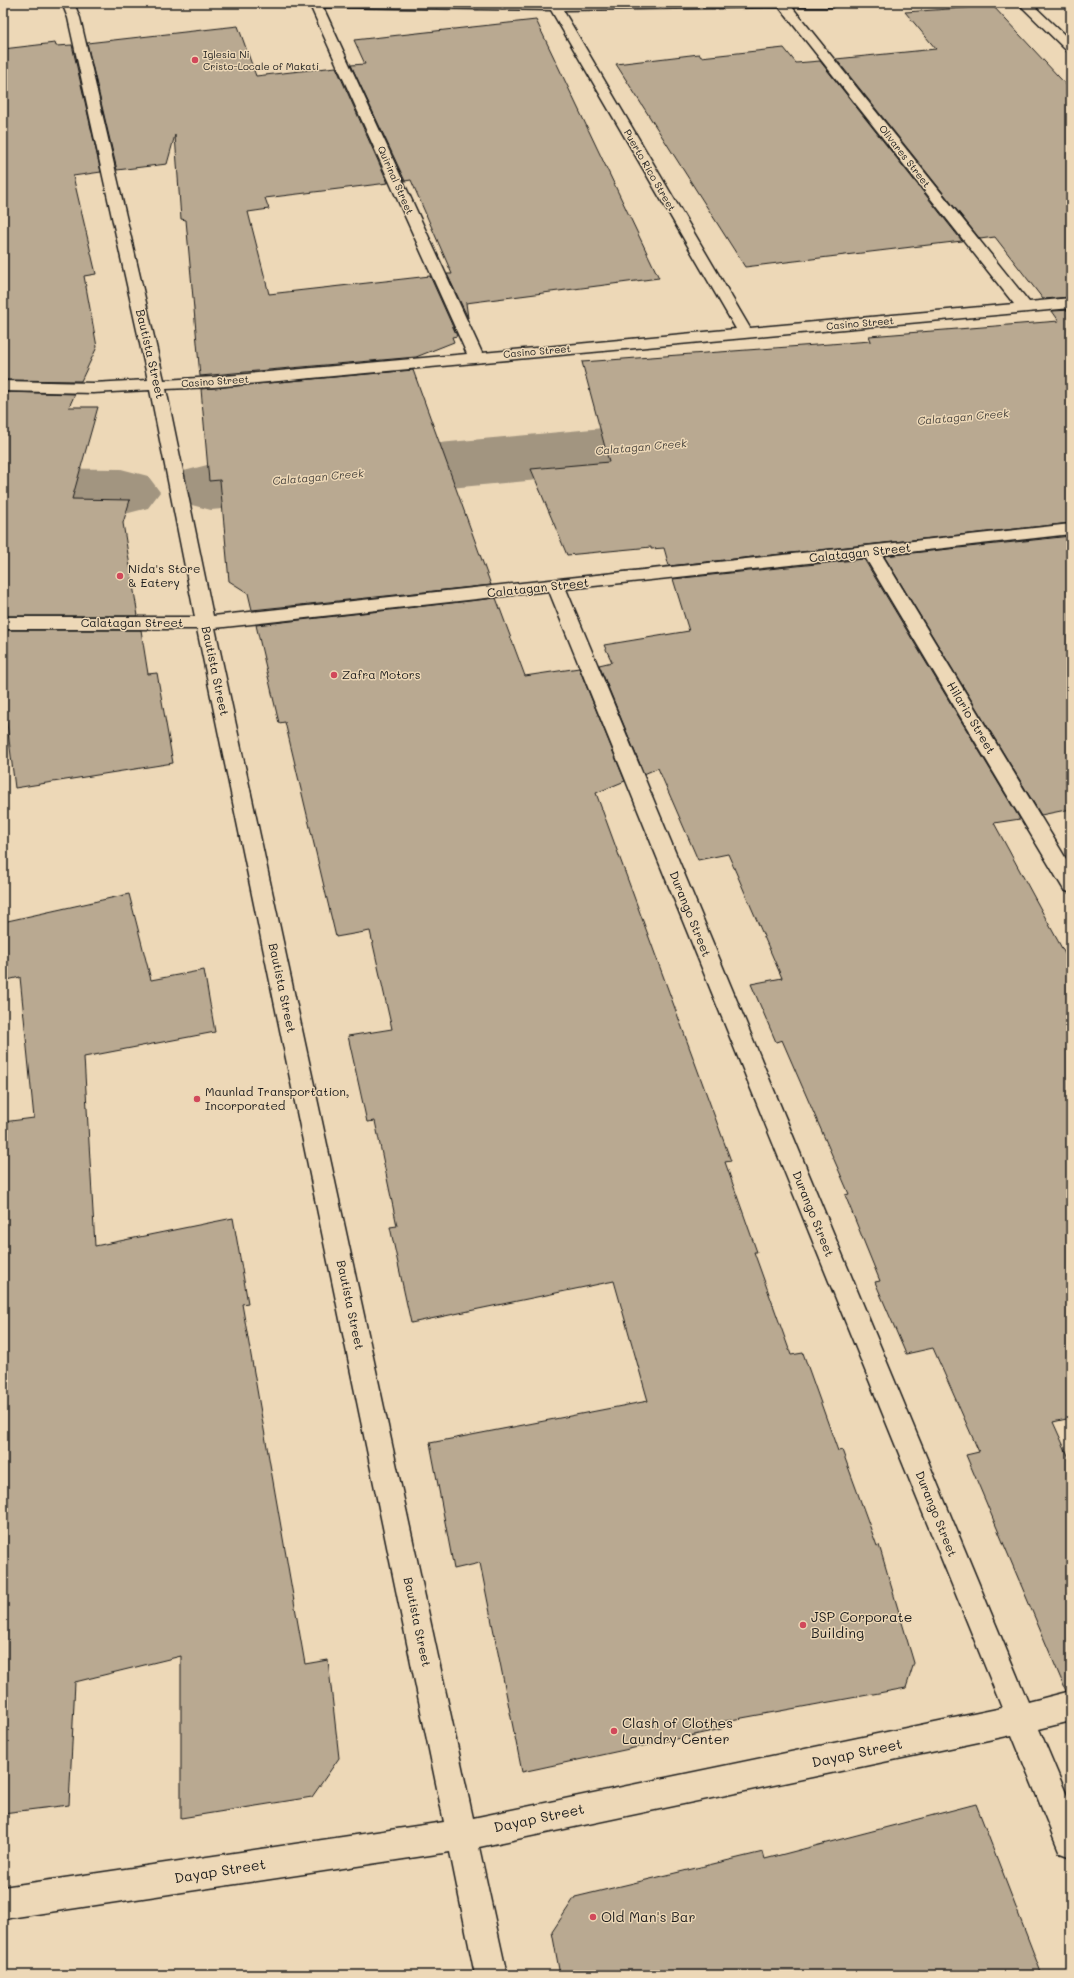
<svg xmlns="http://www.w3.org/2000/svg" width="1074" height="1978" font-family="Mali,sans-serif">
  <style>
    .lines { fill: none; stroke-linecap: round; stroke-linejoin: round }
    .river { fill: #a29580; fill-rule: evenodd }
    .building { fill: #b9a991; stroke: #1c1c1c }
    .minor-casing { stroke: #1c1c1c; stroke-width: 3 }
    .minor { fill: #edd8b7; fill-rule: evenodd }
    .poi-dot { fill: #d1495b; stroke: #edd8b7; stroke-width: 1.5 }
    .labels { text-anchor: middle; stroke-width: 3; stroke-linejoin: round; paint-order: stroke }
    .far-poi-label { font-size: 10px; fill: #1c1c1c; stroke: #edd8b7; text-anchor: start }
    .far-street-label { font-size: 10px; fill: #1c1c1c; stroke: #edd8b7 }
    .far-water-label { font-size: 11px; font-style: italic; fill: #4b463f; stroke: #edd8b7 }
    .street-label { font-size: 12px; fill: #1c1c1c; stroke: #edd8b7 }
    .poi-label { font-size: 12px; fill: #1c1c1c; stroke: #edd8b7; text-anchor: start }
    .near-poi-label { font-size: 14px; fill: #1c1c1c; stroke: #edd8b7; text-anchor: start }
    .near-street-label { font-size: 14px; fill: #1c1c1c; stroke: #edd8b7 }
  </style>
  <rect width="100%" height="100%" fill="#edd8b7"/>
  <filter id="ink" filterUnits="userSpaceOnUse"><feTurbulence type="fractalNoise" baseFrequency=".025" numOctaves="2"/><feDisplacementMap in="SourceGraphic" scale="8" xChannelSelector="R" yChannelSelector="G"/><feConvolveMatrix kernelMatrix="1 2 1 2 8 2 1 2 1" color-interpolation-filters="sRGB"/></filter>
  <g filter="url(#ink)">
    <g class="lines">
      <path class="river" d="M744,415L771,422L782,438L771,454L744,461L211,510L184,503L172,487L184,471L211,464Z
        M3,468L121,469L148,476L160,492L148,508L121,515L3,514Z"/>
    </g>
    <path class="building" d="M993,6L1071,90V297L1043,299L995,237L980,239L836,59L936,49L905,12Z
      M536,20L659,278L466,303L468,318L447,274H452L411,180L405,181L351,65L365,64L354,40Z
      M238,26L256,76L336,67L388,183L265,198L269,209L248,212L269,294L430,276L457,336L452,337L454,342L416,357L200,376L186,220L181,219L175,135L167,164L117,170L87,43Z
      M55,43L56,46L72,45L101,172L73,176L96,274L84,276L97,347L81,381L3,380V49Z
      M784,48L796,63L820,61L962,241L745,267L616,64L699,54L701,57Z
      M1071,310V523L669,566L664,548L651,549V547L567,555L531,469L609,462L582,362L871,341L869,336L1059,321L1052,311Z
      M413,370L491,585L252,610L248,593L229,581L220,480L209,481L201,389Z
      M3,392L75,394L69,407H98L72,499L130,500L123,523L138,616H3Z
      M1071,536V809L1041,815L884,556Z
      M864,559L1020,819L994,823L1071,965V1418L1053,1422L1071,1462V1690L1066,1691L966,1455L979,1452L933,1348L906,1354L875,1282L880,1281L845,1195L849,1194L782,1040L776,1042L751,984L782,978L728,854L698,860L658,768L644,774L599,665L612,662L604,645L689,631L673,579Z
      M496,598L525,676L579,668L625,781L596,793L731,1161L725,1162L757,1252H754L791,1355L803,1353L838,1451L842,1450L877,1546L879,1545L914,1663L906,1688L720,1722L722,1729L522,1772L480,1563L454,1569L430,1443L648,1401L614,1281L411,1323L390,1227L397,1226L375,1121L367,1122L348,1036L392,1029L370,931L336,937L285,722L279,723L256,625Z
      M3,630H141L148,674L157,673L173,763L15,788L3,691Z
      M129,894L151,980L204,970L215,1032L84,1057L95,1246L233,1218L248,1303L242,1304L305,1664L328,1660L339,1758L312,1797L181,1818V1656L75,1682L69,1805L3,1813V1122L34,1118L20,977L3,981V922Z
      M976,1804L1042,1975H560L552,1932L575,1897L763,1852L765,1859Z"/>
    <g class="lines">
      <defs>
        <path id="minor" d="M62,3H74L80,18L164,380L214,377L467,354L309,3H839L833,7H792L1029,302L1071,298V308L214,387L166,389L213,616L1071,524V534L882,555L1071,867V893L1064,890L865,557L566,589L1028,1702L1071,1691V1721L1039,1729L1071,1805V1857L1060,1853L1012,1735L479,1847L507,1975H475L450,1852L3,1919V1887L444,1822L197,629H3V617H195L150,390L93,393L3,391V381L93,383L148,380L68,18ZM323,7L551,10L736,329L482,353ZM779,7L780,8L1014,304L750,328L563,10ZM549,591L1002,1708L473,1818L215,628Z
          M1018,3H1031L1071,41V52L1067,51Z"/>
      </defs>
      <use href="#minor" class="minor-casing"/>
      <use href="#minor" class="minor"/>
    </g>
  </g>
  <g class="poi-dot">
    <circle cx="195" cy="60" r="4"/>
    <circle cx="120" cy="576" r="4"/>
    <circle cx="334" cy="675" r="4"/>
    <circle cx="197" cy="1099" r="4"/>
    <circle cx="803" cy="1625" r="4"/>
    <circle cx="614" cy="1731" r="4"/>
    <circle cx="593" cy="1917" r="4"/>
  </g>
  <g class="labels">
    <g class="far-poi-label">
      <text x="203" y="58">Iglesia Ni<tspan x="203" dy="12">Cristo-Locale of Makati</tspan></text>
    </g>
    <g class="far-street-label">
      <text transform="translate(905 156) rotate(52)" y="4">Olivares Street</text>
      <text transform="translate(650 170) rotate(60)" y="4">Puerto Rico Street</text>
      <text transform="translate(396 180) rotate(66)" y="4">Quirinal Street</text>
      <text transform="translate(860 323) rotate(-5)" y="4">Casino Street</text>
      <text transform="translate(537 351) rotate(-5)" y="4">Casino Street</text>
      <text transform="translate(215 381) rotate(-4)" y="4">Casino Street</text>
    </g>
    <g class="far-water-label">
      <text transform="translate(963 417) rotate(-5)" y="4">Calatagan Creek</text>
      <text transform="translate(641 447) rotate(-5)" y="4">Calatagan Creek</text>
      <text transform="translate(318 477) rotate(-5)" y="4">Calatagan Creek</text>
    </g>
    <g class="street-label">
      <text transform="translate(150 354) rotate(77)" y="4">Bautista Street</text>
      <text transform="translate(860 553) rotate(-6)" y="4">Calatagan Street</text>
      <text transform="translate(538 588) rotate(-6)" y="4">Calatagan Street</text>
      <text x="132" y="627">Calatagan Street</text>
      <text transform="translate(215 671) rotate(78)" y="4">Bautista Street</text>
      <text transform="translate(971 718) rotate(59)" y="4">Hilario Street</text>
      <text transform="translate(690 914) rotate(68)" y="4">Durango Street</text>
      <text transform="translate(282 988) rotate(78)" y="4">Bautista Street</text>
      <text transform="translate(813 1214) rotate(68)" y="4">Durango Street</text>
      <text transform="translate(350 1305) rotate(78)" y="4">Bautista Street</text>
      <text transform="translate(936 1514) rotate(68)" y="4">Durango Street</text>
      <text transform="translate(417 1622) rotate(78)" y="4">Bautista Street</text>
    </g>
    <g class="poi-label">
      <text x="128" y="573">Nida's Store<tspan x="128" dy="14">&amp; Eatery</tspan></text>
      <text x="342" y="679">Zafra Motors</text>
      <text x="205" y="1096">Maunlad Transportation,<tspan x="205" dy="14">Incorporated</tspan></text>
    </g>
    <g class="near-poi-label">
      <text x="811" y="1622">JSP Corporate<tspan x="811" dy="16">Building</tspan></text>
      <text x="622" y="1728">Clash of Clothes<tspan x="622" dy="16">Laundry Center</tspan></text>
      <text x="601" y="1922">Old Man's Bar</text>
    </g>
    <g class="near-street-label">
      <text transform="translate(857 1753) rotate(-12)" y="5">Dayap Street</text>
      <text transform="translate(539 1818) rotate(-12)" y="5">Dayap Street</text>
      <text transform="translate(220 1871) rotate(-9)" y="5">Dayap Street</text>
    </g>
  </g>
  <rect width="1074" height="1978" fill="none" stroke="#edd8b7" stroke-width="16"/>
  <rect x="8" y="8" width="1058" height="1962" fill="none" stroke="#1c1c1c" stroke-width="1.5" filter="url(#ink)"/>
</svg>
